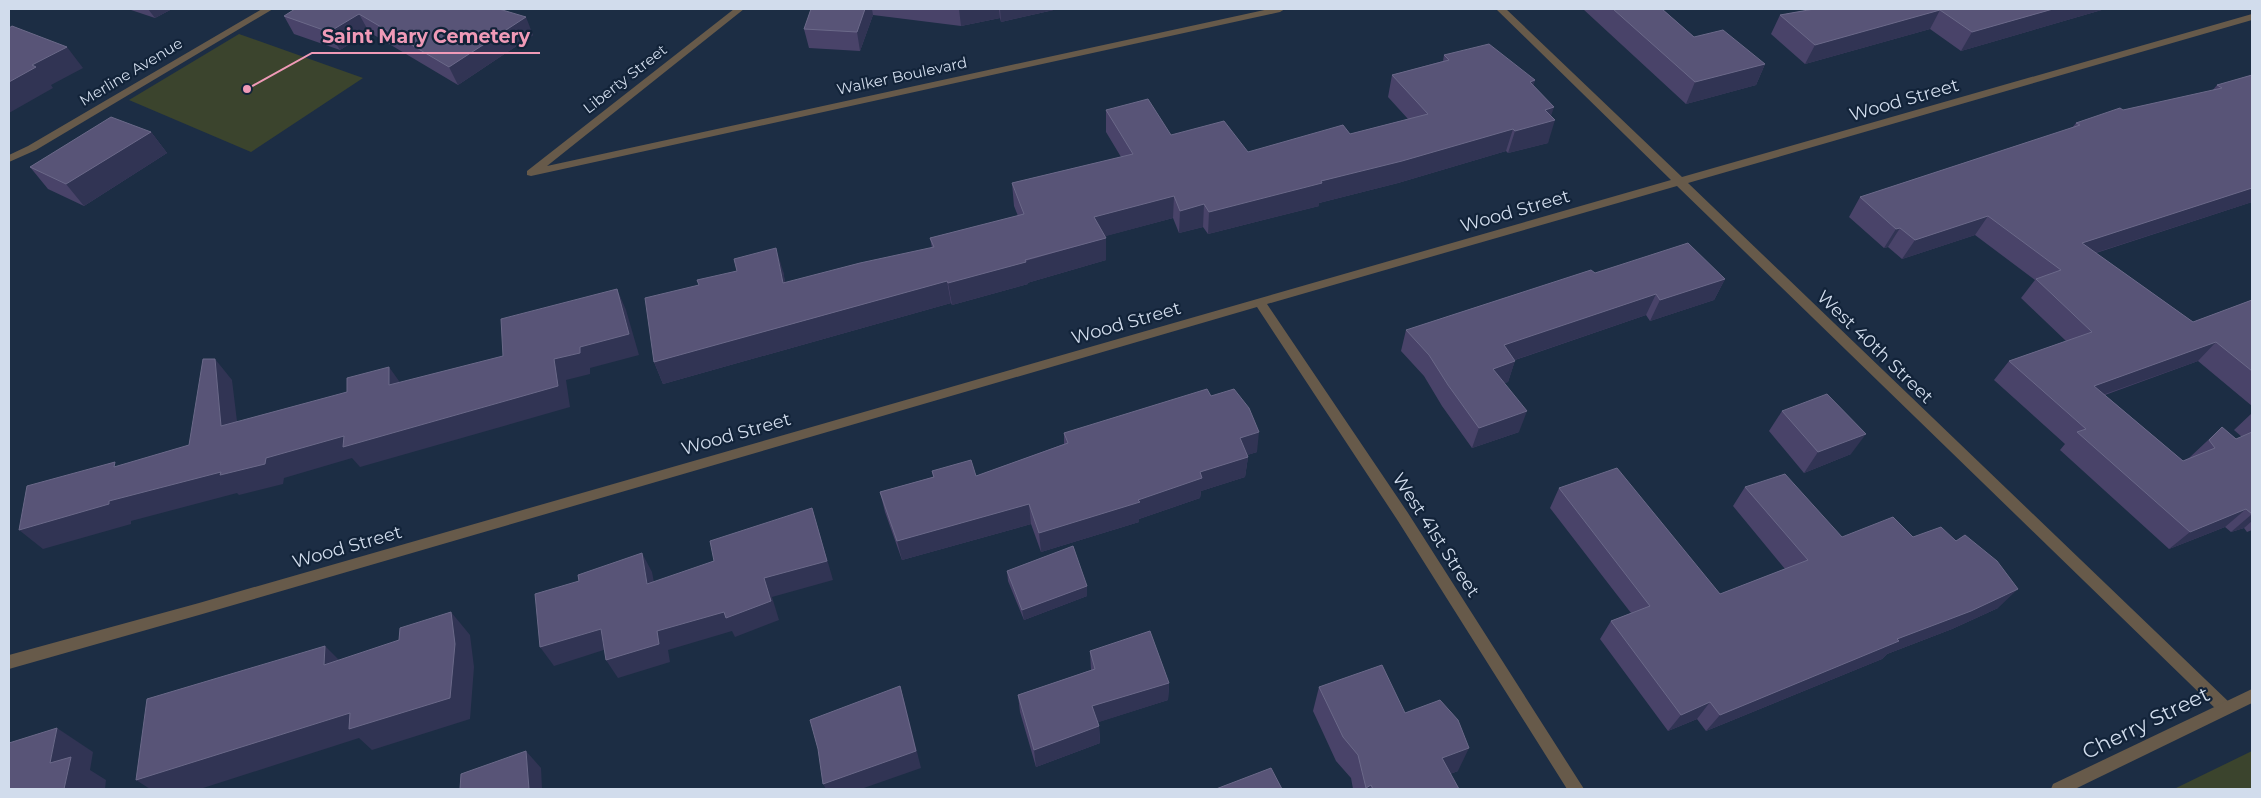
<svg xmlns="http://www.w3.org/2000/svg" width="2261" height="798" font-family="Montserrat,sans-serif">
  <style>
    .green { fill: #3b442d }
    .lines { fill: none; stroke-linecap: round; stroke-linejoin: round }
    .minor { fill: #675a4a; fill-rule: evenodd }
    .tertiary { fill: #675a4a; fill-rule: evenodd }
    .wall { fill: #494369 }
    .shaded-wall { fill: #313454 }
    .building { fill: #585477; stroke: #6b6989 }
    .labels { text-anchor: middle; stroke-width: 4.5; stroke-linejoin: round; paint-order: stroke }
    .far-street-label { font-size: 15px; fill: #d1dcec; stroke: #122339 }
    .street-label { font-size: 18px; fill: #d1dcec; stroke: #122339 }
    .near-street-label { font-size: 21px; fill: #d1dcec; stroke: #122339 }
    .leader { fill: none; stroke: #f09ab7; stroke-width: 2 }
    .callout-dot { fill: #f09ab7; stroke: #122339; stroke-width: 2 }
    .callout-label { font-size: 19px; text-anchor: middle; font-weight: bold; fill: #f09ab7; stroke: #122339; stroke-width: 4.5; stroke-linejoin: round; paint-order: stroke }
  </style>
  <rect width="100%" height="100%" fill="#1c2d44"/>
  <path class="green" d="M239,34L363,78L251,152L129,100Z
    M2252,751V789H2174Z"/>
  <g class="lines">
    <path class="minor" d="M262,9H273L36,150L9,162V155L28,146Z
      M734,9H744L547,166L1269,9H1285L1280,12L531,176L527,175V171Z
      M1496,9H1506L1682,177L2252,14V20L1688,183L2230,703L2233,708L2230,713L2225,715L2220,713L1677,186L1267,304L1408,513L1584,789H1567L1398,521L1257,307L199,615L9,669V655L199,603L1671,180Z"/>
    <path class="tertiary" d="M2252,689V703L2075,789H2051L2053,784Z"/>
  </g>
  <path class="wall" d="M128,9H172L155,18Z
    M499,9L533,35L458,85L369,32L340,50L294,34L284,16Z
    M811,9H1058L1001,22L1000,18L961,26L873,15L860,51L809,48L804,29Z
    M1583,9H1662L1694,37L1765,64L1756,85L1686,104Z
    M1814,9H2105L1961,51L1930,29L1805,64L1771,34L1780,15Z
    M1444,55L1535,80L1533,85L1551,116L1548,143L1508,153L1506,151L1398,183L1319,203V206L1208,234L1203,227L1179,233L1173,218L1105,236L1106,260L1027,283L1028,284L952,305L951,303L663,384L654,362L783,271L785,283L932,248L930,238L1018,216L1014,206L1012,183L1121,157L1106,132V110L1171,135L1248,152L1350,134L1408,119L1388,97L1392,75L1443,61Z
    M2252,75V202L2096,253L2193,322L2252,300V406L2198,361L2105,395L2183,461L2189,458L2222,427L2236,439L2242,437L2234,430L2252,413V530L2247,532L2244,528L2231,532L2225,527L2169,549L2060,450L2065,444L1994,380L2009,361L2066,341L2021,298L2035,280L1975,235L1902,259L1888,247L1884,248L1849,217L1860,197L2072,128L2076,123L2123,110L2212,91L2217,85Z
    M151,132L167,153L84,206L48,189L30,167Z
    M1595,273L1725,279L1714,300L1650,321L1646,315L1515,360L1508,382L1504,383L1519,432L1472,448L1442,406L1424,376L1401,351L1406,330Z
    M1211,396L1257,452L1247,455L1248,457L1245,477L1201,491L1200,498L1139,519V522L1041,552L1031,524L902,560L885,512L880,492L933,477L932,471L976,476L1064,444V433Z
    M1782,411L1851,454L1804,473L1769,431Z
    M1745,487L1842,537H1913L1998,608L1952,629L1887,654L1882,659L1706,731L1697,719L1668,731L1600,639L1611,621L1631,613L1550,508L1559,488L1720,594L1785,569L1733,506Z
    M1007,571L1087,586V596L1024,620L1008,581Z
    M1090,651L1169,683L1168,700L1098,722L1099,726L1100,743L1036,767L1020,712L1018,695L1091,670Z
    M1319,687L1405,713L1458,771L1450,774L1459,789H1353L1351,778L1336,761L1313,711Z"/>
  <path class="shaded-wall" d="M148,9H172L155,18Z
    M865,9H872L873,15L860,51L857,32Z
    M959,9H999L1000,18L961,26Z
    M1000,9H1058L1001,22Z
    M2053,9H2105L1961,51L1972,32Z
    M1940,10L1930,29L1805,64L1815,45Z
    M359,14L369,32L340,50L329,32Z
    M526,17L533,35L458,85L449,67Z
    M67,47L83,68L51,85L53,88L9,113V82L32,65Z
    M1765,64L1756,85L1686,104L1695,82Z
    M1535,80L1528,102L1530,82Z
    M1554,107L1549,122L1555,120L1548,143L1508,153L1515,131L1545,110Z
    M1513,129L1506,151L1398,183L1319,203V206L1208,234L1209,212Z
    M151,132L167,153L84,206L66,184Z
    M2252,188V202L2067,262L2082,243Z
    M1174,196L1173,218L1095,239L1094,217Z
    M1204,204L1203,227L1179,233L1180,211Z
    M1988,216L1975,235L1902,259L1915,240Z
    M1900,228L1888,247L1884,248L1896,229Z
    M1106,238V260L1027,283L1028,284L952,305L948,283Z
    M776,248L783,271L790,305L783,283Z
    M1725,279L1714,300L1650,321L1660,300Z
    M947,281L951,303L663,384L654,362Z
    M617,289L626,310L639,355L590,368V374L566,380L570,407L360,467L352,458L284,478L283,484L239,495L237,493L131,521V524L43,549L19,530L109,501L266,458L554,359L580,347Z
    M1656,294L1646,315L1497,366L1504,345Z
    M2216,342L2198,361L2077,404L2094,386Z
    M215,359L232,380L240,446L221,426Z
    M1515,361L1508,382L1486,390L1493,369Z
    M389,367L404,388L389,385Z
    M1527,411L1519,432L1472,448L1479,428Z
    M1259,432L1257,452L1238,458L1240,438Z
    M1866,434L1851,454L1804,473L1818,452Z
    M1248,457L1245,477L1201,491L1200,498L1139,519V522L1041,552L1039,533L1200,472Z
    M1029,504L1031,524L902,560L897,541Z
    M812,508L818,528L833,580L772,597L779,620L735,637L732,631L668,650L670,662L618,678L606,660L657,631L764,578Z
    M2246,509L2225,527L2169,549L2190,532Z
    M2252,514V521L2244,528L2231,532Z
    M642,553L652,572L658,603L647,584Z
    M1087,586V596L1024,620L1022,610Z
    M2018,589L1998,608L1952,629L1887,654L1882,659L1706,731L1720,715L1897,639Z
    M451,612L470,635L474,667L470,719L372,750L359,738L200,789H150L136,780Z
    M601,629L613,647L554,666L540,647Z
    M325,646L348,669L324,665Z
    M1169,683L1168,700L1093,724L1092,706Z
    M900,686L905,703L921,768L861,789H826L823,784Z
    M1710,702L1697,719L1668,731L1681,715Z
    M1099,726L1100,743L1036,767L1034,750Z
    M57,728L93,752L90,770L106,780L105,789H64L50,763Z
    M1469,748L1458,771L1431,781L1442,758Z
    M526,751L541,768L542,789H529Z
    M1371,785L1370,789H1366V788Z"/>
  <path class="building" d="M295,9H499L526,17L449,67L359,14L329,32L284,16Z
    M811,9H865L857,32L804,29Z
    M1613,9H1662L1694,37L1723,30L1765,64L1695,82Z
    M1814,9H2053L1972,32L1940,10L1815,45L1780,15Z
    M12,26L67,47L32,65L36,67L9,82V28Z
    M1489,44L1535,80L1530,82L1554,107L1545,110L1555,120L1515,131L1513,129L1402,161L1321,181L1322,183L1209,212L1204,204L1180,211L1174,196L1094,217L1106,238L1025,260L1026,262L948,283L947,281L654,362L645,298L699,285L697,280L737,271L734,259L776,248L783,283L860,263L934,247L930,238L1024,214L1012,183L1133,154L1106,110L1148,99L1171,135L1224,121L1248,152L1343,125L1350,134L1428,114L1392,75L1449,60L1444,55Z
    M2252,75V188L2082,243L2193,322L2252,300V371L2216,342L2094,386L2183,461L2215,448L2209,440L2222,427L2236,439L2252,432V514L2246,509L2190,532L2077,432L2086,429L2009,361L2092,332L2036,279L2061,270L1988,216L1915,240L1900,228L1896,229L1860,197L2080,125L2076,123L2120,108L2123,110L2222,88L2217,85Z
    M111,117L151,132L66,184L30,167Z
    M1688,243L1725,279L1660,300L1656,294L1504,345L1515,361L1493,369L1527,411L1479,428L1448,385L1429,355L1406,330L1591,270L1595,273Z
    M617,289L629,334L580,347V353L554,359L558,386L343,447L344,436L266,458L265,464L220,475L221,472L109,501V504L19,530L27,486L115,462L114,467L189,445L203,359H215L221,426L347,392V378L389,367V385L503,356L501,319Z
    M1207,389L1211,396L1234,389L1249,408L1259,432L1240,438L1248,457L1200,472L1202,478L1138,500L1140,502L1039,533L1029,504L897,541L880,492L934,477L932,471L971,460L976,476L1068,443L1064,433Z
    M1827,394L1866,434L1818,452L1782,411Z
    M1617,468L1720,594L1808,560L1745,487L1785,474L1842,537L1893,517L1913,537L1941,527L1956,541L1965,535L1997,561L2018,589L1971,611L1897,639L1899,641L1720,715L1710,702L1681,715L1611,621L1650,606L1559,488Z
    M812,508L827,561L764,578L771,601L726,618L724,612L657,631L659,644L606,660L601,629L540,647L535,594L579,581L578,575L642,553L647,584L714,561L710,541Z
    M1073,546L1087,586L1022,610L1007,571Z
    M451,612L455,644L450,698L349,729L350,713L136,780L147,699L325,646L324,665L399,640L400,628Z
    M1150,631L1169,683L1092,706L1099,726L1034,750L1018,695L1095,669L1090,651Z
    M1382,665L1405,713L1440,700L1458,720L1469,748L1442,758L1459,789H1373L1371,785L1366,788L1358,755L1343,737L1319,687Z
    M900,686L916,751L823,784L818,749L810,720Z
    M57,728L50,763L71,757L64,789H9V743Z
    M526,751L529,789H460L461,774Z
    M1271,768L1282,789H1216Z"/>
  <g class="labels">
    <g class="far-street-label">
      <text transform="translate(131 72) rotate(-31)" y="5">Merline Avenue</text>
      <text transform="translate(902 76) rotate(-12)" y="5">Walker Boulevard</text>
      <text transform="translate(625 79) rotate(-38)" y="5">Liberty Street</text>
    </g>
    <g class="street-label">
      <text transform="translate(1904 100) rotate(-16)" y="6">Wood Street</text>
      <text transform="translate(1515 211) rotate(-16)" y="6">Wood Street</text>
      <text transform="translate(1126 323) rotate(-16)" y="6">Wood Street</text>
      <text transform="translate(1875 347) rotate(44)" y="6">West 40th Street</text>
      <text transform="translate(736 434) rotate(-16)" y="6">Wood Street</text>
      <text transform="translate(1436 535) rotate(57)" y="6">West 41st Street</text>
      <text transform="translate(347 547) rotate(-16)" y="6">Wood Street</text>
    </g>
    <g class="near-street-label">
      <text transform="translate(2146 723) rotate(-26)" y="7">Cherry Street</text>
    </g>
  </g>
  <path class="leader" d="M247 89L312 53H540"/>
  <circle class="callout-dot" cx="247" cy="89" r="5"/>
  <g class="callout-label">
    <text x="426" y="43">Saint Mary Cemetery</text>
  </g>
  <rect width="2261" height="798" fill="none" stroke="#d1dcec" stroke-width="20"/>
</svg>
